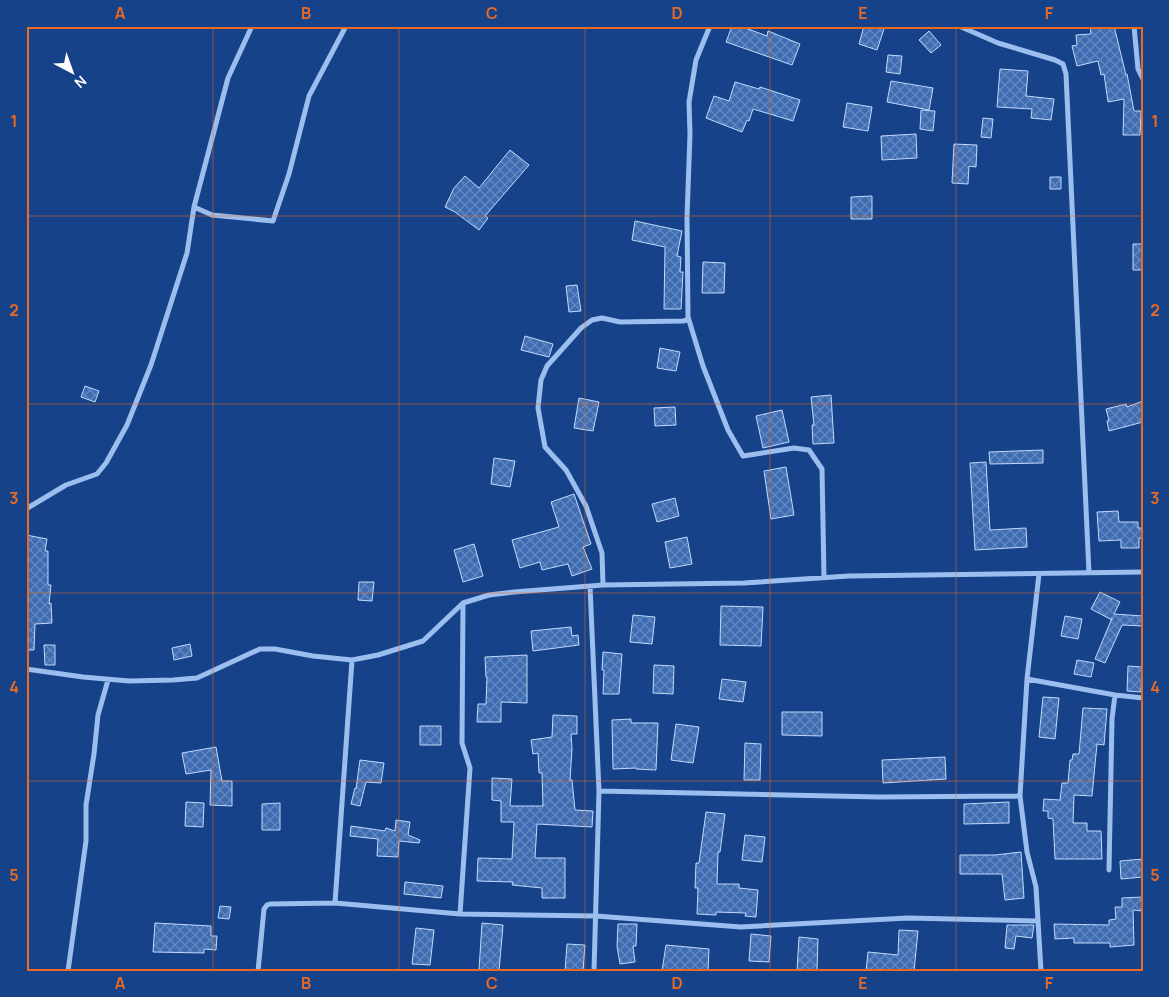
<svg xmlns="http://www.w3.org/2000/svg" width="1169" height="997" font-family="Manrope,sans-serif">
  <style>
    .building { fill: url(#building-cross-hatch); stroke: #c2d9fb }
    .lines { fill: none; stroke-linecap: round; stroke-linejoin: round }
    .minor { stroke: #9cbeef; stroke-width: 5 }
    .grid { fill: none; stroke: #ea6a24; stroke-width: 1; stroke-opacity: 0.55 }
    .neatline { fill: none; stroke: #ea6a24; stroke-width: 2 }
    .grid-label { font-size: 16px; text-anchor: middle; font-weight: bold; fill: #ea6a24 }
  </style>
  <defs>
    <pattern id="building-cross-hatch" width="8" height="8" patternUnits="userSpaceOnUse" patternTransform="scale(1.25)"><rect width="8" height="8" fill="#3d6cb2"/><path d="M0 0l8 8M0 8l8-8" fill="none" stroke="#6489c1"/></pattern>
  </defs>
  <rect width="100%" height="100%" fill="#154289"/>
  <path class="building" d="M732,26H740L767,36L768,31L800,44L792,65L726,42Z
    M864,26H885L877,50L859,44Z
    M1090,26H1114L1126,75L1127,74L1134,111H1141L1140,135H1123L1124,99L1108,102L1104,74L1101,75L1098,61L1077,66L1072,46L1077,45L1076,35L1091,34Z
    M929,31L941,45L931,53L919,40Z
    M888,55L902,56L900,74L886,72Z
    M1000,69L1028,71L1026,96L1054,99L1051,120L1031,118L1032,109L997,107Z
    M891,81L933,88L929,110L887,102Z
    M735,82L759,89L760,87L800,100L793,121L753,109L749,121L747,120L742,132L706,118L714,96L729,101Z
    M847,103L872,107L868,131L843,127Z
    M921,110L935,111L933,131L920,129Z
    M983,118L993,119L991,138L981,137Z
    M916,134L917,158L882,160L881,136Z
    M954,144L977,145L976,167L969,166L968,184L952,183Z
    M510,150L529,165L485,216L488,218L479,230L455,212L445,207L454,188L465,176L479,188Z
    M1050,177H1061V189H1050Z
    M872,196V219H851V197Z
    M635,221L682,231L677,256L681,257L680,272H683L681,309H664L665,247L632,240Z
    M1133,244H1143V270H1133Z
    M703,262L725,263L724,293H702Z
    M577,285L581,311L569,312L566,286Z
    M525,336L553,344L549,357L521,350Z
    M660,348L680,352L676,371L657,368Z
    M85,386L99,391L95,402L81,397Z
    M831,395L834,443L813,444L812,425H814L811,397Z
    M579,398L599,402L593,431L574,428Z
    M1143,401V422L1109,431L1107,421L1109,420L1106,409L1126,404L1127,407Z
    M675,407L676,425L655,426L654,408Z
    M782,410L789,442L763,448L756,416Z
    M1043,450V463L990,464L989,452Z
    M494,458L515,461L510,487L491,484Z
    M986,462L990,530L1026,528L1027,547L975,550L970,463Z
    M786,467L794,515L771,519L764,471Z
    M574,494L591,544L583,547L592,569L572,576L568,564L542,570L540,562L520,568L512,540L559,527L551,502Z
    M675,498L679,516L657,522L652,504Z
    M1118,511L1119,522H1138V528H1142V538H1139V548H1121V540L1099,541L1097,512Z
    M26,535L47,539L45,551H48V585H51L49,604L51,603L52,623L35,624L34,650H26Z
    M687,537L692,564L670,568L665,542Z
    M474,544L483,576L463,582L454,550Z
    M359,582H374L372,601L358,600Z
    M1100,592L1120,602L1114,614L1143,616V626L1122,625L1105,663L1095,659L1112,618V620L1091,609Z
    M721,606L763,607L761,646L720,645Z
    M633,615L655,617L652,644L630,642Z
    M1065,616L1082,619L1078,639L1061,636Z
    M571,627L572,636L578,635L579,645L533,651L531,631Z
    M190,644L192,656L174,660L172,648Z
    M44,645H55V665H45Z
    M603,652L622,654L619,694H603L604,670H602Z
    M527,655V703L501,702V722H477L478,704H486L487,677H486L485,657Z
    M1077,660L1094,663L1091,677L1074,674Z
    M654,665L674,666L673,694L653,693Z
    M1128,666L1142,667L1141,692L1127,691Z
    M722,679L746,682L743,702L719,699Z
    M1043,697L1059,698L1055,739L1039,737Z
    M1083,708L1107,709L1104,745L1097,744L1092,796L1074,795L1073,823H1087V831H1101L1102,859H1055L1053,819L1048,818V811H1043L1044,799L1060,800L1062,783H1068L1070,760H1072L1073,754H1079Z
    M782,712H822V736L782,735Z
    M553,715L577,716V734H571L572,749L570,780H572L575,810L593,811L592,827L537,824L535,858H565V898H542V888L512,885L513,882L477,881L478,858L512,859L514,822H501V801L492,800V778L512,779L510,806H543L542,773H539L538,753L533,754L531,740L552,737Z
    M631,719V723H658L656,770L636,769V768L613,769L612,720Z
    M676,724L699,727L693,763L671,760Z
    M420,726H441V745H420Z
    M745,743L761,744L760,780H744Z
    M216,747L222,781H232V806L210,805L211,770L186,774L182,753Z
    M945,757L946,779L883,783L882,760Z
    M360,760L384,763L381,783L366,782L360,806L351,804L355,788L356,789Z
    M186,802L204,803L203,827L185,826Z
    M1009,802V823L964,824V804Z
    M280,803V830H262V804Z
    M706,812L725,814L720,852H718L717,884H739V888L758,890L756,917L745,916L746,913L716,912V915L697,914L698,888H695L696,863H699Z
    M396,820L410,822L408,835L420,840L419,843L399,841L398,857L377,856L378,839L350,836L351,826L385,831L386,828L395,831Z
    M745,835L765,837L762,862L742,860Z
    M1021,852L1024,898L1005,900L1002,874H960V855H995Z
    M1143,859V877L1121,879L1120,861Z
    M405,882L443,886L441,898L404,894Z
    M1143,897V911L1133,910L1134,945L1110,947V943H1074V938L1055,939L1054,924L1109,925V920L1116,919L1115,907H1122V898Z
    M220,906L231,907L229,919L218,918Z
    M155,923L211,926V936H217L216,950L204,949V953L153,952Z
    M482,923L503,925L499,971L479,970Z
    M618,924H637L636,946H633L635,962L620,964L617,946Z
    M1007,925H1034L1032,938L1016,936L1014,949L1005,948Z
    M416,928L434,930L430,965L412,964Z
    M899,930L918,931L914,971H866L868,952L898,955Z
    M751,934L771,936L769,962L749,961Z
    M799,937L818,939L817,971H797Z
    M567,944L585,945L583,971H565Z
    M666,945L709,949L708,971H662Z"/>
  <g class="lines">
    <path class="minor" d="M710,26L696,60L689,102L690,134L687,217L688,317L703,366L728,430L743,456L794,448L809,450L822,469L824,578
      M959,26L998,43L1055,60L1063,64L1066,74L1089,573
      M1134,26L1138,69L1143,79
      M194,207L212,215L273,221L289,174L309,96L346,26
      M26,509L66,485L97,474L106,463L127,425L151,365L187,253L194,207L228,78L252,26
      M1039,574L1027,679L1020,796L1027,852L1036,887L1041,971
      M603,585L602,553L586,506L566,470L545,447L538,408L541,380L547,366L581,328L592,320L602,318L620,322L683,321L687,320L688,317
      M590,586L599,791L594,971
      M26,669L83,677L129,681L173,680L197,678L260,649H275L313,656L352,660L378,655L423,641L463,603L489,595L514,592L603,585L744,583L849,576L1143,572
      M1027,679L1115,695L1143,698
      M599,791L879,797L1020,796
      M1109,870L1112,719L1115,695
      M335,903L352,660
      M460,914L470,768L462,743L463,603
      M68,971L86,841V805L94,754L98,715L108,680
      M258,971L264,909L267,905L270,904L335,903L460,914L596,916L741,927L908,918L1038,921"/>
  </g>
  <path class="grid" d="M213,26V971M399,26V971M585,26V971M770,26V971M956,26V971M26,216H1143M26,404H1143M26,593H1143M26,781H1143"/>
  <rect width="1169" height="997" fill="none" stroke="#154289" stroke-width="55"/>
  <g transform="translate(72 72) rotate(139)" stroke="#154289" stroke-width="4" paint-order="stroke">
  <path d="M0-4L9 19L0 12L-9 19Z" fill="#ffffff"/>
  <text y="-8" font-size="14" font-weight="bold" text-anchor="middle" fill="#ffffff">N</text>
  </g>
  <rect x="28" y="28" width="1114" height="942" class="neatline"/>
  <g class="grid-label">
    <text x="120" y="19">A</text>
    <text x="306" y="19">B</text>
    <text x="492" y="19">C</text>
    <text x="677" y="19">D</text>
    <text x="863" y="19">E</text>
    <text x="1049" y="19">F</text>
    <text x="14" y="127">1</text>
    <text x="1155" y="127">1</text>
    <text x="14" y="316">2</text>
    <text x="1155" y="316">2</text>
    <text x="14" y="504">3</text>
    <text x="1155" y="504">3</text>
    <text x="14" y="693">4</text>
    <text x="1155" y="693">4</text>
    <text x="14" y="881">5</text>
    <text x="1155" y="881">5</text>
    <text x="120" y="989">A</text>
    <text x="306" y="989">B</text>
    <text x="492" y="989">C</text>
    <text x="677" y="989">D</text>
    <text x="863" y="989">E</text>
    <text x="1049" y="989">F</text>
  </g>
</svg>
